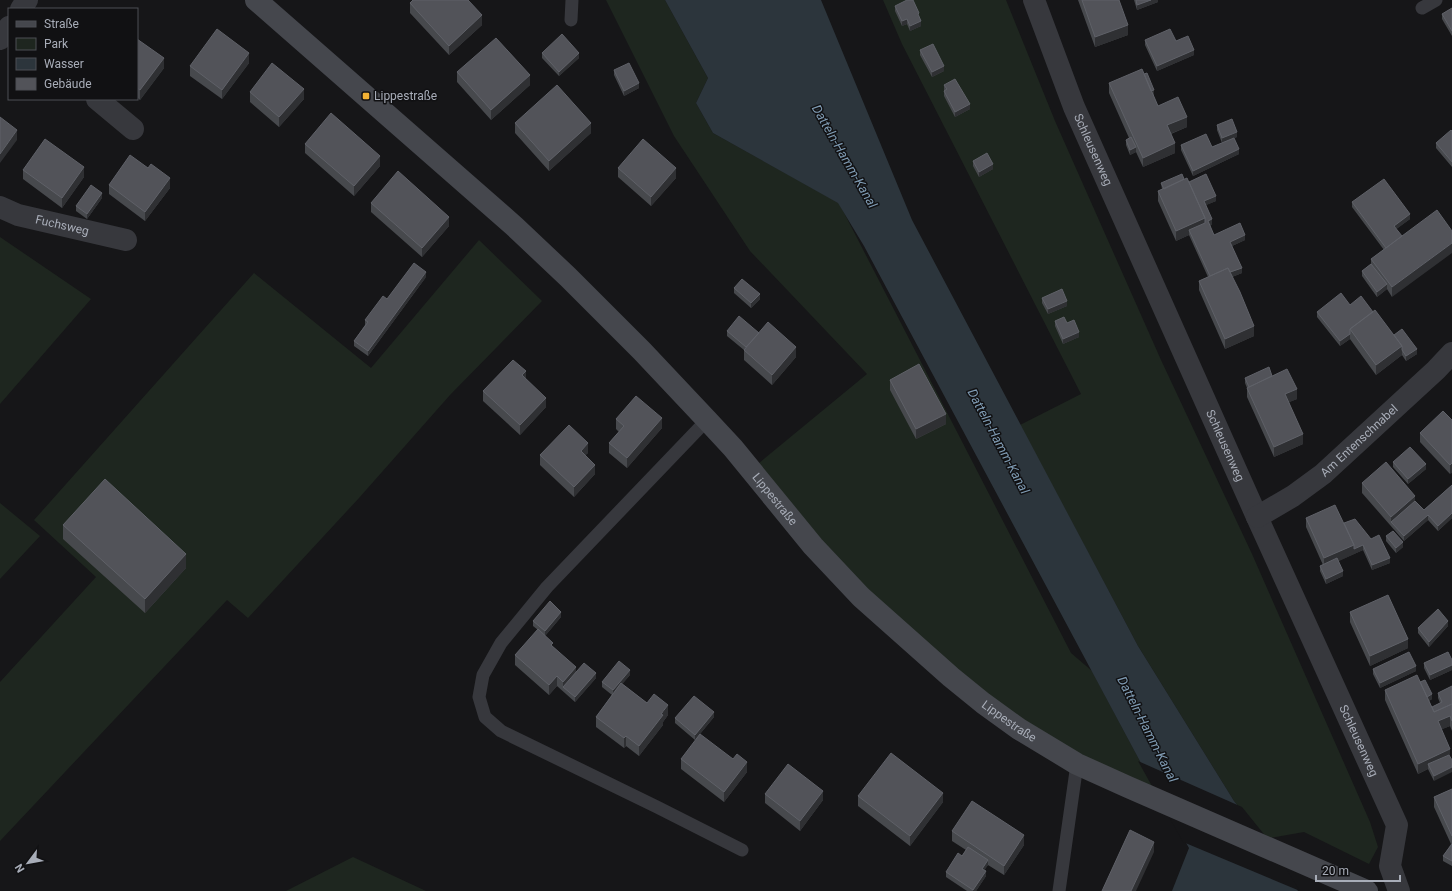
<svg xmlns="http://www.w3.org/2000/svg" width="1452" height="891" font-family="Roboto,sans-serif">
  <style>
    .green { fill: #1e261f }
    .water { fill: #2c353c }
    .pier { fill: #161618 }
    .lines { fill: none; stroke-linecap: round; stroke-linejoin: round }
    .lane { stroke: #37383d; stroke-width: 13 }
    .street { stroke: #37383d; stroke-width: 22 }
    .secondary { stroke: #45474d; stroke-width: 22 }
    .wall { fill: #47494d }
    .shaded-wall { fill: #2f3033 }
    .building { fill: #525359; stroke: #5f6168 }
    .poi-dot { fill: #f2b134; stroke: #111113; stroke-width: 1.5 }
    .labels { text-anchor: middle; stroke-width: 3; stroke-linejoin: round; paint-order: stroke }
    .poi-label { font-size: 12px; fill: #a8adb8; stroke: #111113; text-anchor: start }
    .street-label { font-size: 12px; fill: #a8adb8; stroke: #111113 }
    .water-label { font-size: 13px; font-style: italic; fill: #7f9bb3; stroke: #111113 }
  </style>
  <rect width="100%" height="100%" fill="#161618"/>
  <path class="green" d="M606,0H665L708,78L696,103L713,133L839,203L1071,653L1092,671L1157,793L1085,758L972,687L852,582L753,468L867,374L750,251L674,136Z
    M883,0H1006L1055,121L1161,360L1252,554L1370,822L1378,847L1369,864L1304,832L1265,839L1234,801L1138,646L1020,425L1081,394L902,44Z
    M0,237L91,299L0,404Z
    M479,240L542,301L450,395L359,498L248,618L227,600L0,841V682L96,577L34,520L254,273L371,368Z
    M0,503L40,536L0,579Z
    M353,857L426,891H286Z"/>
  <path class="water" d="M665,0H821L912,220L1138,646L1234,801L1265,839L1298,891H1172L1189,848L1142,765L864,246L838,203L713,133L696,103L708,78Z"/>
  <path class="pier" d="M1138,761L1242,807L1267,838L1300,891L1183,842Z"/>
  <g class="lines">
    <path class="lane" d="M1422,8L1436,0
      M571,20L572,0
      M707,420L547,587L501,643L483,675L479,697L485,717L501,731L657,807L742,850
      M1059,891L1077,764"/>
    <g class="street">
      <path id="s1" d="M1034,0L1074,107L1257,517L1397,825L1390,866L1399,891"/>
      <path d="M21,9L27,0"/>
      <path d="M0,39L9,27"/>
      <path d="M97,99L133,129"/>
      <path id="s2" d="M0,207L18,215L126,240"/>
      <path id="s3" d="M1257,517L1293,496L1323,474L1436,370L1452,353"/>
    </g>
    <path class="secondary" id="s4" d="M256,0L514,226L568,277L642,351L707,420L733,448L813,546L861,597L951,677L983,703L1019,729L1077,764L1128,787L1367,891"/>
  </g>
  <path class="wall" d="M1078,0H1119L1128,35L1095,47Z
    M1134,0H1158V2L1137,10Z
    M410,3L482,25L449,55L410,13Z
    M895,6L919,18L921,26L910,31L907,24L902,26L895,11Z
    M1452,8V36L1442,19V14Z
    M137,39L164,68L140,100L137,97Z
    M1145,40L1176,41L1194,55L1157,71L1145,45Z
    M920,50L944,71L932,77L920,55Z
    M542,53L579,58L559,76L542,58Z
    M249,63L222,99L190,76V66Z
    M614,70L639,88L624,96L614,75Z
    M457,72L530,85L491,120L457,82Z
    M1109,83L1154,95H1153L1158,106L1187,127L1171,134L1175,153L1143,167L1136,152L1130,155L1126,145V140L1129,138L1109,93Z
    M944,85L970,109L955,117L944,96Z
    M250,92L304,99L279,127L250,102Z
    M515,123L591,133L549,171L515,133Z
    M1217,125L1237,137L1234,138L1239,154L1193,176L1181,150V145L1212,147L1222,143L1217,130Z
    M1452,131V167L1436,148V143Z
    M305,144L380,166L354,196L305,153Z
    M973,161L993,169L979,177L973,166Z
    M618,168L676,178L651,206L618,177Z
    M23,170L84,177L62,208L23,179Z
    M1184,179L1216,201L1206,205L1212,224L1210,226L1214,235L1245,240L1232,246L1242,273L1232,277L1254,336L1225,349L1199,290V281L1208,277L1189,235L1176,241L1158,201V191L1162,189L1161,183Z
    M109,185L170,188L145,221L109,194Z
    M102,198L87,219L76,211V206Z
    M1352,202L1410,219L1396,229L1392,297L1387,289L1377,297L1362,276V271L1371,264V259L1384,250L1352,207Z
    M371,203L449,226L422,257L371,212Z
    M426,277L368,356L354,346V341L365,325V320L387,299Z
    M734,288L760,299L751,308L734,293Z
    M1042,298L1067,306L1048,314L1042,303Z
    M1350,305L1373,312L1394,335L1417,354L1406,361L1402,355L1376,375L1350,339L1340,346L1317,317V312Z
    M1055,321L1067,323L1079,337L1063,344L1055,326Z
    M727,331L759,333L796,357L772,385L744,360V350L727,336Z
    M1272,376L1297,399L1289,402L1303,444L1274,457L1247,397V388L1245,383V378Z
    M526,379L546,407L520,435L483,401V391Z
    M890,380L946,424L916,439L890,390Z
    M616,419L662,428L627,468L609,453V443L619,432L616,429Z
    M1452,420L1450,474L1420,442V433Z
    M588,453L585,455L595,474L574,497L540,465V455Z
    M1393,462L1426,469L1408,484L1393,467Z
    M1362,483L1415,501L1424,510L1452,485V518L1438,531L1428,520L1404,541L1362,493Z
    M1306,518L1344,523L1390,563L1372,570L1363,550L1338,561L1343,576L1326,584L1320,571V566L1323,565L1306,527Z
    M63,525L186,568L145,613L63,539Z
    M1386,536L1403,547L1396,553L1386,541Z
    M1350,612L1408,648L1370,666L1350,622Z
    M561,617L545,636L553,647L576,672L596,678L575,702L557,686L549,695L515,665V655L538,630L533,626V621Z
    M1448,626L1429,647L1418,633V628Z
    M1452,660V670L1430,680L1424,668V663Z
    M1373,669L1416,671L1380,688L1373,674Z
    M630,675L622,684L647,703L668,715L663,722V725L639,756L626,746L624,748L596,727V717L612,695L602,687V682Z
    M1420,682L1432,699L1429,701L1432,707L1440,703L1438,698V693L1452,686V731L1450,726L1442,729L1434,781L1428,769L1418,774L1385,700V690Z
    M714,717L695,740L675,723V718Z
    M681,759H733L747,772L724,802L681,769Z
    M1452,789V866L1443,861V856L1451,844L1434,807V797Z
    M765,794L823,800L800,831L765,803Z
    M858,796L943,802L910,846L858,806Z
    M952,831L1024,845L1004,875L988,865L984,870L986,876L976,891H967L946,877V872L962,856L966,850L952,841Z"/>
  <path class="shaded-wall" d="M1151,0H1158V2L1137,10V5Z
    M482,15V25L449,55V46Z
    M907,19V24L902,26V21Z
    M921,21V26L910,31V26Z
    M1128,25V35L1095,47V37Z
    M1194,50V55L1157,71V66Z
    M249,53V63L222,99V90Z
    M579,53V58L559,76V72Z
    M164,58V68L140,100V90Z
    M944,66V71L932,77V72Z
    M530,75V85L491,120V110Z
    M639,83V88L624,96V91Z
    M304,89V99L279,127V117Z
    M1154,90V95L1150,97V92Z
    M970,104V109L955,117V112Z
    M1187,117V127L1167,135V125Z
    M591,123V133L549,171V161Z
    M17,130V140L0,163V154Z
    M1237,132V137L1222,143V138Z
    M1175,143V153L1143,167V158Z
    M1136,147V152L1130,155V150Z
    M1239,149V154L1193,176V171Z
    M380,156V166L354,196V186Z
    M993,164V169L979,177V172Z
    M84,167V177L62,208V198Z
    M676,168V178L651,206V197Z
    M170,178V188L145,221V212Z
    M102,193V198L87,219V214Z
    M1216,196V201L1204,206V201Z
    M1410,214V219L1394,231V226Z
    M449,217V226L422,257V248Z
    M1205,218V228L1189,230V235L1176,241V231Z
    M1212,219V224L1208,226V221Z
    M1245,235V240L1230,247V242Z
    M1452,243V253L1392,297V287Z
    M1242,268V273L1212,285V280Z
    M426,272V277L368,356V351Z
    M1387,284V289L1377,297V292Z
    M760,294V299L751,308V303Z
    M1067,301V306L1048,314V309Z
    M1254,326V336L1225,349V339Z
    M1079,332V337L1063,344V339Z
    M1350,334V339L1340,346V341Z
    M1402,346V355L1376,375V365Z
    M796,347V357L772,385V375Z
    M1417,349V354L1406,361V356Z
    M526,371V381L522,375Z
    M1297,389V399L1285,404V394Z
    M546,398V407L520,435V425Z
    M946,414V424L916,439V429Z
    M662,418V428L627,468V458Z
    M1303,434V444L1274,457V447Z
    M588,443V453L581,460V451Z
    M1452,463V473L1450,474V465Z
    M1426,464V469L1408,484V479Z
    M595,465V474L574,497V487Z
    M1415,496V506L1391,522V527V517Z
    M1452,513V518L1438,531V526Z
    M1428,515V520L1404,541V536Z
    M1403,542V547L1396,553V548Z
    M1354,545H1363V550L1324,568V558Z
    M186,554V568L145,613V599Z
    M1390,558V563L1372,570V565Z
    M1343,571V576L1326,584V579Z
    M561,612V617L545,636V631Z
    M1448,621V626L1429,647V642Z
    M1408,639V648L1370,666V656Z
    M1452,665V670L1430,680V675Z
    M1416,666V671L1380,688V683Z
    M576,667V677L563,687V692V682Z
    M630,670V675L613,695V690Z
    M596,673V678L575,702V697Z
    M557,676V686L549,695V685Z
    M1432,694V699L1425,703V698Z
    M668,705V715L663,722V725L639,756V746Z
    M714,712V717L695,740V735Z
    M1450,716V726L1438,731V721Z
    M626,736V746L624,748V738Z
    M1450,749V759L1428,764V769L1418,774V764Z
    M747,762V772L724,802V792Z
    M1452,767V772L1434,781V776Z
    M823,791V800L800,831V821Z
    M943,793V802L910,846V836Z
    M1024,835V845L1004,875V866Z
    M1154,842V852L1136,891H1131Z
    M988,860V865L982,874V869Z
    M986,871V876L976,891H973V890Z"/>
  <path class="building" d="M413,0H468L482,15L449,46L410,3Z
    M907,0H913L919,13L918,14L921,21L910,26L907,19L902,21L895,6Z
    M1082,0H1119L1128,25L1095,37Z
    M1136,0H1151L1137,5Z
    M1452,8V31L1442,14Z
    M217,29L249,53L222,90L190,66Z
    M1170,29L1176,41L1188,36L1194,50L1157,66L1145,40Z
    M562,34L579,53L559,72L542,53Z
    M496,38L530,75L491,110L457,72Z
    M137,39L164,58L140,90L137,88Z
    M933,44L944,66L932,72L920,50Z
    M272,63L304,89L279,117L250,92Z
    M629,63L639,83L624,91L614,70Z
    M1142,69L1158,106L1178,97L1187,117L1167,125L1175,143L1143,158L1109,83Z
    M1147,73L1154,90L1151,91L1144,74Z
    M955,79L970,104L955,112L944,91L947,89L944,85Z
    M557,85L591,123L549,161L515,123Z
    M331,113L380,156L354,186L305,144Z
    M0,117L17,130L0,154Z
    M1232,119L1237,132L1222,138L1217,125Z
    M1451,130L1452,131V162L1436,143Z
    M1206,134L1212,147L1234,138L1239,149L1193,171L1181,145Z
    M1131,137L1136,147L1130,150L1126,140Z
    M45,139L84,167L62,198L23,170Z
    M643,139L676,168L651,197L618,168Z
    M987,153L993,164L979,172L973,161Z
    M130,155L148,168L151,164L170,178L145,212L109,185Z
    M398,171L449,217L422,248L371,203Z
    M1182,174L1184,179L1164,189L1161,183Z
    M1206,174L1216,196L1204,201L1212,219L1208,221L1214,235L1240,223L1245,235L1230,242L1242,268L1230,272L1228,268L1210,276L1189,230L1205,223V218L1189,182Z
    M1187,178L1205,218L1176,231L1158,191Z
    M1384,179L1410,214L1394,226L1402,236L1386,248L1352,202Z
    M91,185L102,193L87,214L76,206Z
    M1437,210L1452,231V243L1392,287L1371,259Z
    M414,263L426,272L368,351L354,341L368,322L365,320L383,296L387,299Z
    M1371,264L1387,284L1377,292L1362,271Z
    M1228,268L1240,292L1254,326L1225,339L1199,281Z
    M742,279L760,294L751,303L734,288Z
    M1062,289L1067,301L1048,309L1042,298Z
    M1341,293L1350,305L1361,296L1373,312L1350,329V334L1340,341L1317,312Z
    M1375,310L1402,346L1376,365L1350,329Z
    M739,316L759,333L746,347L727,331Z
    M1064,317L1067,323L1074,320L1079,332L1063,339L1055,321Z
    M768,322L796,347L772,375L744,350Z
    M1402,329L1417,349L1406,356L1402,350V346L1394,335Z
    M513,360L526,371L522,375L546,398L520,425L483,391Z
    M919,364L946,414L916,429L890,380Z
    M1269,367L1272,376L1249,387L1245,378Z
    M1287,369L1297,389L1285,394L1303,434L1274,447L1247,388Z
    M636,396L662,418L627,458L609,443L624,426L616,419Z
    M1443,411L1452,420V463L1450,465L1420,433Z
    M569,425L588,443L581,451L595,465L574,487L540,455Z
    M1410,447L1426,464L1408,479L1393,462Z
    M1386,462L1415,496L1391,517L1362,483Z
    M105,479L186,554L145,599L63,525Z
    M1452,485V513L1438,526L1428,515L1404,536L1391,522L1415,501L1424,510Z
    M1335,505L1354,545L1324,558L1306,518Z
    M1355,519L1371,539L1379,535L1390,558L1372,565L1363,545L1354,549V545L1344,523Z
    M1393,531L1403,542L1396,548L1386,536Z
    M1337,558L1343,571L1326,579L1320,566Z
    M1388,595L1408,639L1370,656L1350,612Z
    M550,601L561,612L545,631L533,621Z
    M1438,609L1448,621L1429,642L1418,628Z
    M538,629L553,643L551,645L576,667L563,682L557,676L549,685L515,655Z
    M1409,652L1416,666L1380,683L1373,669Z
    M1448,652L1452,660V665L1430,675L1424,663Z
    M619,661L630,670L613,690L602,682Z
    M584,663L596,673L575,697L563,687Z
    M1417,675L1434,712L1452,704V721L1450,716L1438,721L1450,749L1418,764L1385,690Z
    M1425,680L1432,694L1427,697L1420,682Z
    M621,683L647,703L654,694L668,705L661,714L663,715L639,746L626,736L624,738L596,717Z
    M1452,686V704L1434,712L1432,707L1442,702L1438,693Z
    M694,696L714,712L695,735L675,718Z
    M700,734L733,759L737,754L747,762L724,792L681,759Z
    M891,753L943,793L910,836L858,796Z
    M1449,755L1452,760V767L1434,776L1428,764Z
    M788,764L823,791L800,821L765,794Z
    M1452,789V836L1434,797Z
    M972,801L1024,835L1004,866L952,831Z
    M1130,830L1154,842L1131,891H1102Z
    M1452,844V861L1443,856Z
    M968,847L988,860L982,869L986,871L973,890L946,872L958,853L962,856Z"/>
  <rect class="poi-dot" x="362" y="92" width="8" height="8" rx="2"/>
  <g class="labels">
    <g class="poi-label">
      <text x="374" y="100">Lippestraße</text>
    </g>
    <g class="street-label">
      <text dy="4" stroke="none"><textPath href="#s1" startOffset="161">Schleusenweg</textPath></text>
      <text dy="4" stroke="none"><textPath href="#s2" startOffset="65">Fuchsweg</textPath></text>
      <text dy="4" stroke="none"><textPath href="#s3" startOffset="128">Am Entenschnabel</textPath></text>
      <text dy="4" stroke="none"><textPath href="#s1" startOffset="485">Schleusenweg</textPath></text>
      <text dy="4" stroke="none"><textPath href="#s4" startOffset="721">Lippestraße</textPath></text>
      <text dy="4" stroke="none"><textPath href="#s4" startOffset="1045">Lippestraße</textPath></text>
      <text dy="4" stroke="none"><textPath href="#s1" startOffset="809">Schleusenweg</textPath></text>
    </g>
    <g class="water-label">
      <text transform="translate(845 156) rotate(60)" y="5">Datteln-Hamm-Kanal</text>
      <text transform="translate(999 441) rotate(62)" y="5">Datteln-Hamm-Kanal</text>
      <text transform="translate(1148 729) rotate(63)" y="5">Datteln-Hamm-Kanal</text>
    </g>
  </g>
  <rect x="8" y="8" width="130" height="92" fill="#111113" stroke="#4d4f55"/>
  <rect x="16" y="21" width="20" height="6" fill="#45474d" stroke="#4d4f55"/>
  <text x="44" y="28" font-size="12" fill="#a8adb8">Straße</text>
  <rect x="16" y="38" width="20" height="12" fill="#1e261f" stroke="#4d4f55"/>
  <text x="44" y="48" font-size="12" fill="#a8adb8">Park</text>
  <rect x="16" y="58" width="20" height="12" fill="#2c353c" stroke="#4d4f55"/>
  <text x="44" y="68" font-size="12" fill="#a8adb8">Wasser</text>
  <rect x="16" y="78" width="20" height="12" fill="#525359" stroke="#4d4f55"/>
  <text x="44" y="88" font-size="12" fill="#a8adb8">Gebäude</text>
  <g transform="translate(28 863) rotate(238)" stroke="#111113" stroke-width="3" paint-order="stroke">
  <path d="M0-3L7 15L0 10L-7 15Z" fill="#a8adb8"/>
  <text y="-6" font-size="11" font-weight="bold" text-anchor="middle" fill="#a8adb8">N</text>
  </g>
  <path d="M1316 875v6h84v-6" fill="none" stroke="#a8adb8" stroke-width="2"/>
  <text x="1322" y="875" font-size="12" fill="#a8adb8" stroke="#111113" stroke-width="3" paint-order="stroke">20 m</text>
</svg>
